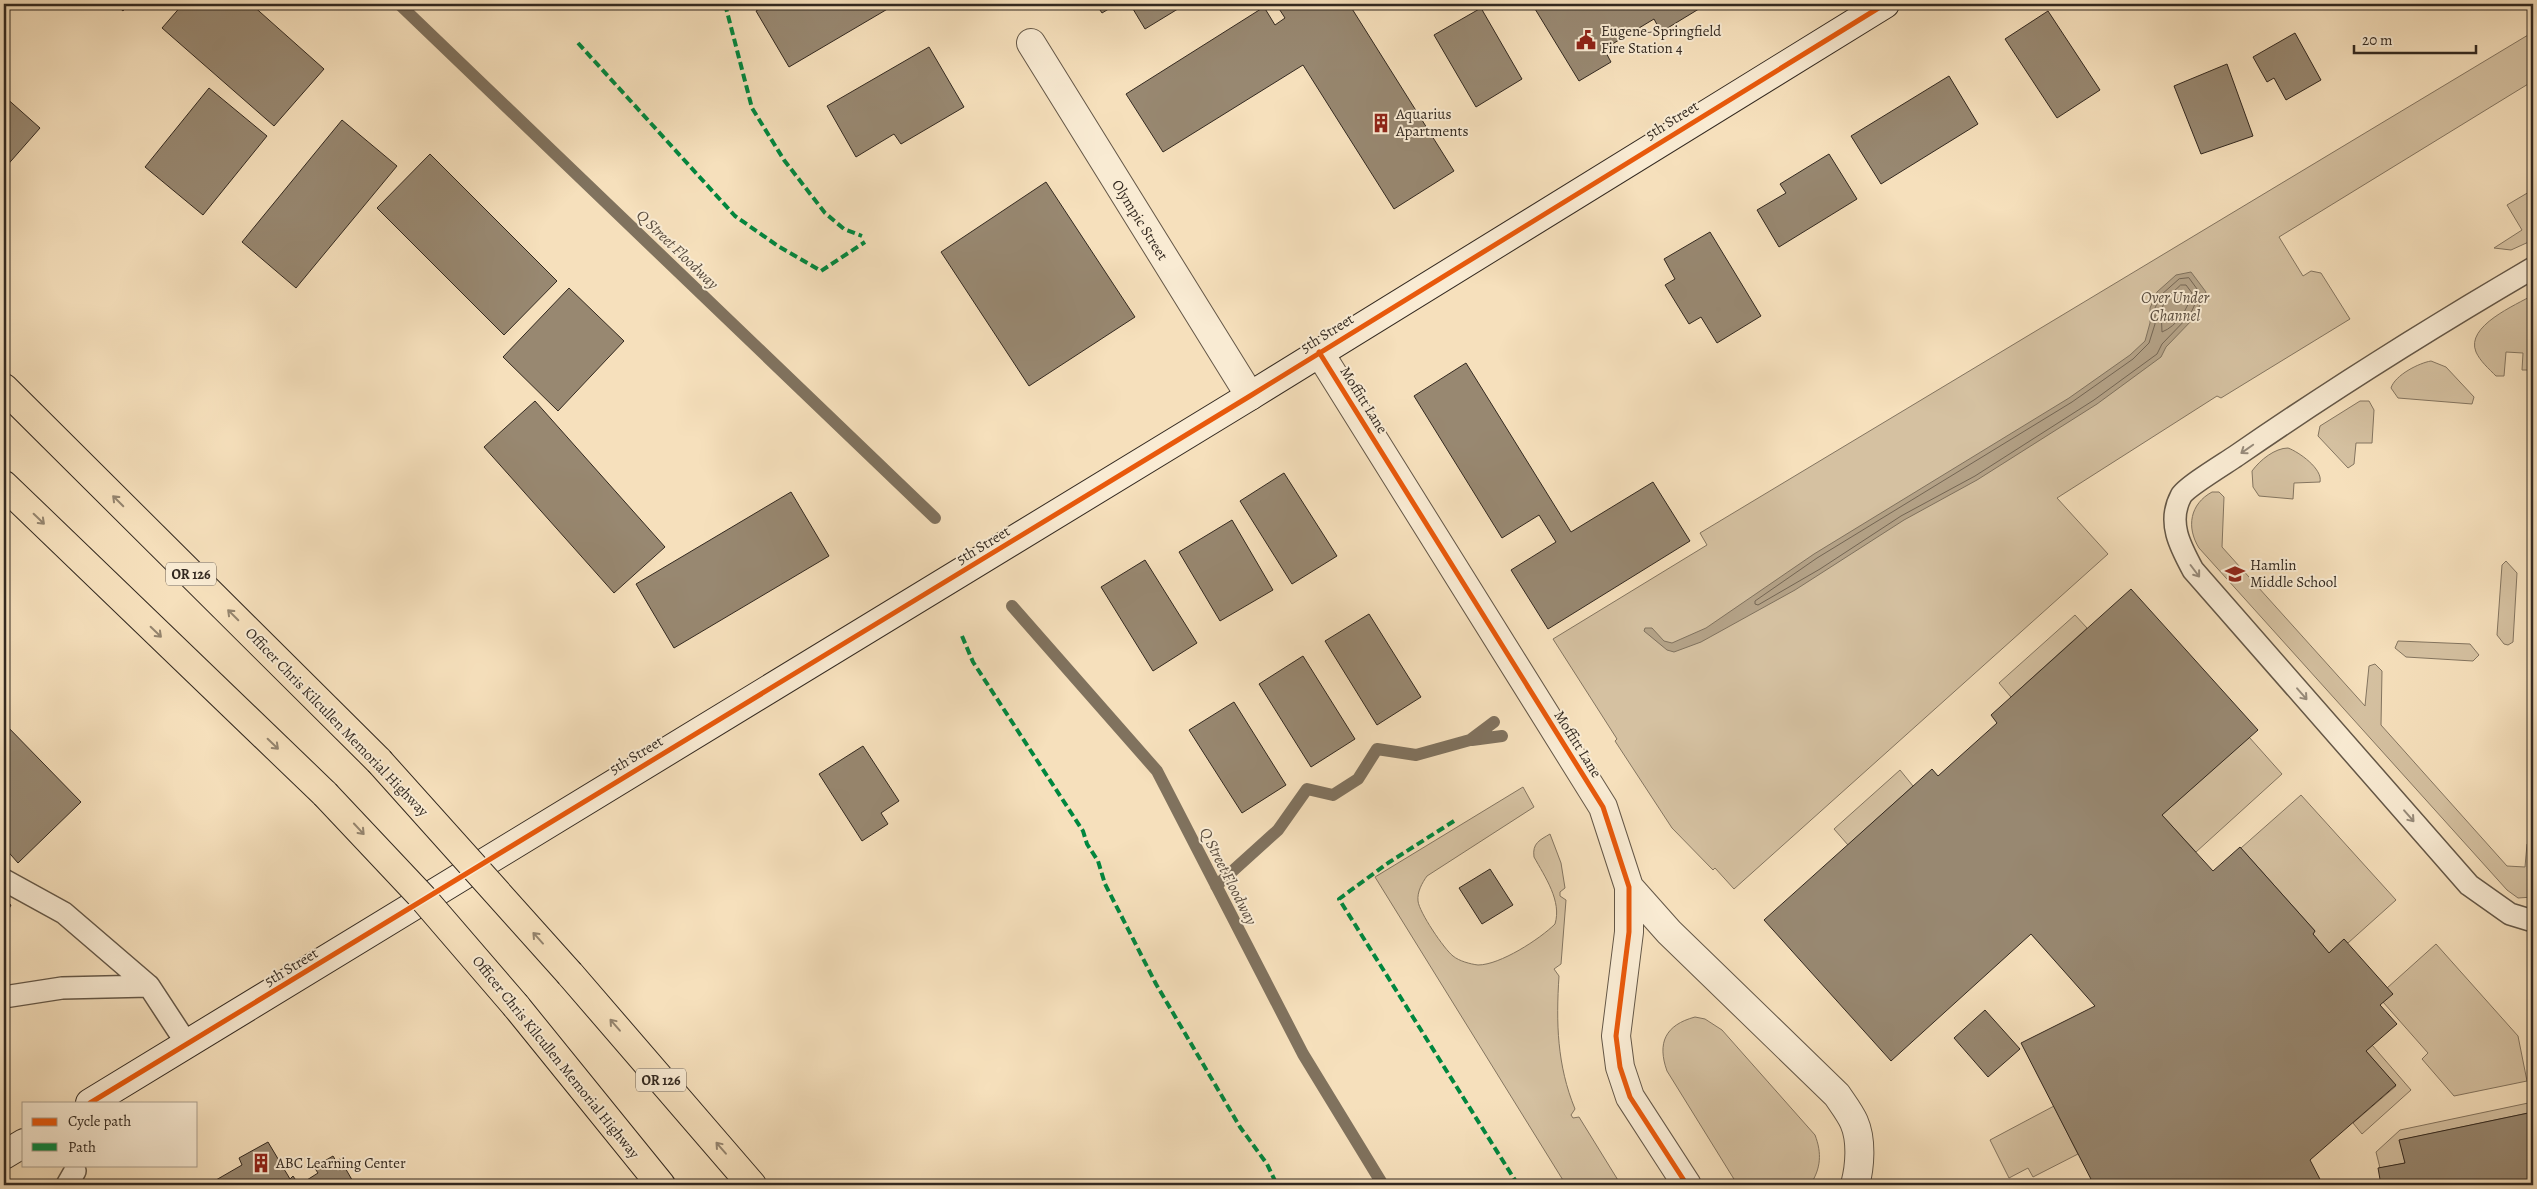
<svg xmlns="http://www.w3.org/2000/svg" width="2537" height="1189" font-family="Alegreya,serif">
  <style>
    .green { fill: #d5c1a1; stroke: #847560 }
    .water { fill: #b4a287; stroke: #80725e }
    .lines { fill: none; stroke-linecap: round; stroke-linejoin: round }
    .shore { stroke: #746654; stroke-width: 1 }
    .stream { stroke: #80725e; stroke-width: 12 }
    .building { fill: #988871; stroke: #332920 }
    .lane-casing { stroke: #645747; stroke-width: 24 }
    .street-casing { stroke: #645747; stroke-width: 30 }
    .secondary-casing { stroke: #332920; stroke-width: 30 }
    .highway-casing { stroke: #332920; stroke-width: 30 }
    .lane { stroke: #f9ebd3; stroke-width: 21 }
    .street { stroke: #f9ebd3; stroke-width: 28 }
    .secondary { stroke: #f9ebd3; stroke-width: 28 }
    .highway { stroke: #f6e0bc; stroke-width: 28 }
    .highway-bridge-casing { stroke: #332920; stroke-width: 30; stroke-linecap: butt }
    .highway-bridge { stroke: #f6e0bc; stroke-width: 28 }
    .quiet { stroke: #00873e; stroke-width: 4; stroke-dasharray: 8 4; stroke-linecap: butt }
    .cycleway-casing { stroke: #f9ebd3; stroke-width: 8 }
    .cycleway { stroke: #e8590c; stroke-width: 5 }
    .oneway { stroke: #968a7a }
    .oneway2 { stroke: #94846e }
    .labels { text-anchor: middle; stroke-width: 4; stroke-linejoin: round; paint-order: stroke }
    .shield { fill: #f9ebd3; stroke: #6e6356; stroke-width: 1 }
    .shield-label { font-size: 14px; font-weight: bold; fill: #332920 }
    .poi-label { font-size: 15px; fill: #332920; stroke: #f9ebd3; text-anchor: start }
    .street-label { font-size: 15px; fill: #332920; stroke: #f9ebd3 }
    .water-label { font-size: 16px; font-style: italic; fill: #5a4d3f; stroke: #f9ebd3 }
  </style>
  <rect width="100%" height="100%" fill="#f6e0bc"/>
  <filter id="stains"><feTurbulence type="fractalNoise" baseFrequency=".004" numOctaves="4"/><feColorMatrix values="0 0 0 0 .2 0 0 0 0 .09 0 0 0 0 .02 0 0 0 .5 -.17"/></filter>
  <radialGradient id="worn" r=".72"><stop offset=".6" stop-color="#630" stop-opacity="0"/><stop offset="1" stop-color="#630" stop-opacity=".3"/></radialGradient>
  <path class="green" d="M2533,32V81L2279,237L2303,276L2311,271L2321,273L2350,319L2221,398L2217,396L2057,498L2108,554L1734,889L1715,868L1713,870L1672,828L1615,741L1617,739L1553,639L1707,545L1700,533Z
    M2529,192L2533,199V240L2511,250L2494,248L2522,230L2507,205Z
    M2533,295V370H2522L2523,353L2506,352L2504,376H2496C2489,369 2480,361 2476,352C2465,326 2516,305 2533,295Z
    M2431,361L2446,367L2474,397L2472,404L2398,398L2391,388C2395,375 2419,363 2431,361Z
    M2360,401H2369L2374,410L2372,443H2356L2354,464L2348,468L2318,436L2320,426Z
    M2288,448C2299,452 2323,469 2320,482L2294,483L2293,499L2259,496L2253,487L2252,471C2260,460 2275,448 2288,448Z
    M2212,492H2219L2224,497L2222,547L2365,706L2369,666L2375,664L2382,671L2381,725L2507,866L2525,867L2527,844L2533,842V897L2518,898L2507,890L2199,548C2186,527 2190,504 2212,492Z
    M2506,561L2517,573L2513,642L2508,645L2504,644L2497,635L2502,565Z
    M2075,615L2087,628L2011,697L1999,683Z
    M2398,641L2470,644L2479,655L2473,661L2406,657L2395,648Z
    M2249,737L2282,774L2196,852L2162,815Z
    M1900,770L1913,786L1848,845L1834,829Z
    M1523,787L1534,807L1427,876C1422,883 1417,892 1418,901C1419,912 1444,949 1453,956C1459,961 1470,964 1478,965C1500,965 1540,939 1555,924C1562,901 1545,877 1534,857C1532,843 1540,840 1550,834L1561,863L1565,888L1560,892V896L1566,900L1561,964L1554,969L1559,976C1556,1023 1557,1065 1575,1109L1571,1115L1573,1118L1579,1117L1621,1185H1566L1375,877Z
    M2301,795L2396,900L2348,943L2344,939L2329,953L2313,934L2315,931L2241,848Z
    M2436,944L2518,1036L2527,1081L2454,1096L2422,1059L2428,1053L2383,1002L2387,988Z
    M1695,1017L1705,1019L1722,1030L1815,1135C1822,1153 1821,1169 1810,1185L1737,1184L1667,1071C1657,1043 1665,1025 1695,1017Z
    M2372,1045L2411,1090L2362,1134L2353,1123L2396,1086L2366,1051Z
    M2533,1102V1112L2400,1140L2405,1163L2380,1168L2376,1152L2400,1130Z
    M2054,1106L2078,1154L2033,1177L2028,1168L2009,1178L1990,1140Z"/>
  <path class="water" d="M2191,272L2206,292L2194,318L2166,347L2161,357L2097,404L1977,480L1904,520L1795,590L1701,642L1674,652L1667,650L1644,631L1645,628H1652L1664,641L1672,643L1706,628L1814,554L2069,398L2130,355L2145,341L2150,323V308L2157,292L2176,275Z"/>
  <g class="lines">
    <path class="shore" d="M2189,278L2200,293L2190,315L2162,344L2157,354L2094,400L1975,476L1901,516L1820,569L1758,605L1755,604V601L1817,558L2072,402L2133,359L2149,343L2155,324V308L2161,295L2179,279Z
      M2181,285H2186L2192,293C2188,309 2177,326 2162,332L2161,310L2166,299Z"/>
    <path class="stream" d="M399,4L935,518
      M1012,606L1157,771L1303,1054L1383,1185
      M1472,740L1502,736
      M1216,886L1278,830L1307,789L1333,795L1358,779L1377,749L1416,755L1470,740L1494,722"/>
  </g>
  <path class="building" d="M115,4H129L123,11Z
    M183,4H251L324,69L274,126L162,28Z
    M768,4H896L789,67L756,11Z
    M1096,4H1117L1102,13Z
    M1130,4H1186L1145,29Z
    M1276,4H1349L1454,171L1394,209L1303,65L1163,152L1126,94L1264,7L1275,25L1285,18Z
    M1532,4H1707L1661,32L1654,19L1604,49L1611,62L1579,81Z
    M1481,8L1522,79L1476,107L1434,35Z
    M2048,11L2100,90L2057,118L2005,39Z
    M2295,33L2321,80L2286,100L2274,78L2267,82L2253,57Z
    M929,47L964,107L901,144L894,134L856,157L827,106Z
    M2227,64L2253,136L2201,154L2174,86Z
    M1949,76L1978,124L1881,184L1851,136Z
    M209,88L267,136L203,215L145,167Z
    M4,96L40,128L4,169Z
    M342,120L397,166L296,288L242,242Z
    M430,154L557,281L504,335L377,208Z
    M1829,154L1857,199L1779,247L1757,210L1786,193L1780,184Z
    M1046,182L1135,317L1029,386L941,252Z
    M1710,232L1761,316L1717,343L1701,317L1689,324L1665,285L1675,279L1664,259Z
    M569,288L624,341L558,411L503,357Z
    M1466,363L1571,532L1653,482L1690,541L1548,629L1511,570L1556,542L1539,515L1502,538L1414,396Z
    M535,401L665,547L614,593L484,447Z
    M1284,473L1337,556L1292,584L1240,501Z
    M791,492L829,556L674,648L636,584Z
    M1232,520L1273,590L1220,621L1179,552Z
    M1145,560L1197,643L1153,671L1101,587Z
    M2131,589L2258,730L2162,815L2213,871L2240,847L2315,931L2313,934L2329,953L2344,939L2393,994L2380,1005L2397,1024L2366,1051L2396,1085L2310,1160L2323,1185H2094L2021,1043L2095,1006L2031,934L1891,1061L1764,920L1932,769L1938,776L1997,723L1991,715Z
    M1369,614L1421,697L1377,725L1325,641Z
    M1303,656L1355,739L1311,767L1259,684Z
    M1234,702L1286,785L1242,813L1189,730Z
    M4,723L81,802L18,863L4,847Z
    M863,746L899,801L881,813L888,824L862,841L819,774Z
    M1490,869L1513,905L1482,924L1459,888Z
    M4,901L11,905L4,918Z
    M1985,1010L2020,1049L1988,1077L1954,1038Z
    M2533,1112V1185H2381L2378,1168L2405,1163L2399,1140Z
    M268,1142L290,1179L293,1176L299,1185L318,1173L314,1167L333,1156L336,1161L340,1159L355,1185H219L216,1180L242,1165L239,1158Z"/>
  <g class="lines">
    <defs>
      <path id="lane" d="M2533,268C2432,327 2333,389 2236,456C2226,463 2186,487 2181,496C2167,522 2180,546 2193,570L2469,885L2510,914L2533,921
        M4,880L64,913L149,986
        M4,997L62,988L149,986L187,1044
        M67,1185L75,1171"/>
      <path id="street" d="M1031,43L1250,396
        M1319,352L1603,807L1629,887V932L1616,1036L1620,1067L1630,1097L1687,1185
        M1629,887L1669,932L1837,1095C1843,1104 1850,1113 1854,1122C1862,1140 1860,1167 1855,1185"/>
      <path id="secondary" d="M90,1103L1250,396L1885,4
        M4,1155L24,1143"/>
      <path id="highway" d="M4,388L379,761
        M4,485L325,794
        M570,974L752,1185
        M516,1006L661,1185"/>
    </defs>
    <use href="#lane" class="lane-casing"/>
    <use href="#street" class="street-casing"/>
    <use href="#secondary" class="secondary-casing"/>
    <use href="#highway" class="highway-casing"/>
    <use href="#lane" class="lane"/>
    <use href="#street" class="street"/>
    <use href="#secondary" class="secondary"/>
    <use href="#highway" class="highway"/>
    <defs>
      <path id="highway-bridge" d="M379,761L570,974
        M325,794L423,898L516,1006"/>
    </defs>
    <use href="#highway-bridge" class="highway-bridge-casing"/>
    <use href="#highway-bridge" class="highway-bridge"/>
    <path class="quiet" d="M725,4L752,108L784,160L825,213L844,229L862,236
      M578,43L735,216L778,246L821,271L865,242
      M962,636L973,662L1083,831L1087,844L1098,861L1105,884L1156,984L1240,1127L1267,1164L1277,1185
      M1454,821L1388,863L1339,899L1518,1185"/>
    <defs>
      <path id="cycleway" d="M1319,352L1603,807L1629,887V932L1616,1036L1620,1067L1630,1097L1687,1185
        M90,1103L1250,396L1885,4"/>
    </defs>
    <use href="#cycleway" class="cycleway-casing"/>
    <use href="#cycleway" class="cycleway"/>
  </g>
  <defs><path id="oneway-shaft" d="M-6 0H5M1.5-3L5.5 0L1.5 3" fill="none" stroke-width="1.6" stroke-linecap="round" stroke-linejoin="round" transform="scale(1.25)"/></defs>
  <g class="oneway">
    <use href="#oneway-shaft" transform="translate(2247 449) rotate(145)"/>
    <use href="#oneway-shaft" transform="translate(2195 571) rotate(53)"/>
    <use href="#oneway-shaft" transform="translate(2302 694) rotate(49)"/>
    <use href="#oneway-shaft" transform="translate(2409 816) rotate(49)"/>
  </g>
  <g class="oneway2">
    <use href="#oneway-shaft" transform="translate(118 501) rotate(-135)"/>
    <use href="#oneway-shaft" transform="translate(39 519) rotate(44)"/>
    <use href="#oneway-shaft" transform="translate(233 615) rotate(-135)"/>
    <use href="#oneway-shaft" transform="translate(156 632) rotate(44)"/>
    <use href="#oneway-shaft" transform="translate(273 744) rotate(44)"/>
    <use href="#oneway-shaft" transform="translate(359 829) rotate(47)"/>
    <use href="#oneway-shaft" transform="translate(538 938) rotate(-132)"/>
    <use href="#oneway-shaft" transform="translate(615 1025) rotate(-131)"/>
    <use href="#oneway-shaft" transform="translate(721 1148) rotate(-131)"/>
  </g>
  <defs>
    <symbol id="civic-bare" viewBox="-9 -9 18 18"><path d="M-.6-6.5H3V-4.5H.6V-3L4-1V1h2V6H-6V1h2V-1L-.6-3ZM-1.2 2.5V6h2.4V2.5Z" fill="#8f2418" stroke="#f9ebd3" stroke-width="2.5" paint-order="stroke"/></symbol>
    <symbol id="building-bare" viewBox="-9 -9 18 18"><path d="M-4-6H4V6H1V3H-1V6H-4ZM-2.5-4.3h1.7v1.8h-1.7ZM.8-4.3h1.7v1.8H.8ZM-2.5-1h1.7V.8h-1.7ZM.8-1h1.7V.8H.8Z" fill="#8f2418" stroke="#f9ebd3" stroke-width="2.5" paint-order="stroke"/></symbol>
    <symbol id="school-bare" viewBox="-9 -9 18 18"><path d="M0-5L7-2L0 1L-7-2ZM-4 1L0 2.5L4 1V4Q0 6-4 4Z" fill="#8f2418" stroke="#f9ebd3" stroke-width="2.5" paint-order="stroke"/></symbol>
  </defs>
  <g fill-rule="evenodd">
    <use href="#civic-bare" x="1572" y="26" width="28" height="28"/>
    <use href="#building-bare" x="1367" y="109" width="28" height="28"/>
    <use href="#school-bare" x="2221" y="560" width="28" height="28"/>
    <use href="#building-bare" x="247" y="1149" width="28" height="28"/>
  </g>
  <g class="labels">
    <g class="shield">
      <rect x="166" y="562.5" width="50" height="23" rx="4"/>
      <rect x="636" y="1068.5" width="50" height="23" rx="4"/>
    </g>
    <g class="shield-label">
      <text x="191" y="579">OR 126</text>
      <text x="661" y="1085">OR 126</text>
    </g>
    <g class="poi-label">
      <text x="1601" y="36">Eugene-Springfield<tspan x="1601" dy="17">Fire Station 4</tspan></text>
      <text x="1396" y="119">Aquarius<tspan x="1396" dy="17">Apartments</tspan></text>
      <text x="2250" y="570">Hamlin<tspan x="2250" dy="17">Middle School</tspan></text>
      <text x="276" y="1168">ABC Learning Center</text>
    </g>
    <g class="street-label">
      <text transform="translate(1672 120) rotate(-32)" y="5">5th Street</text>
      <text transform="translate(1140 220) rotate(58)" y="5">Olympic Street</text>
      <text transform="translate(1327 333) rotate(-32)" y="5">5th Street</text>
      <text transform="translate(1364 400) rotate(58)" y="5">Moffitt Lane</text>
      <text transform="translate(983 545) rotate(-31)" y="5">5th Street</text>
      <text transform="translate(337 722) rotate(46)" y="5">Officer Chris Kilcullen Memorial Highway</text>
      <text transform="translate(1578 744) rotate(58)" y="5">Moffitt Lane</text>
      <text transform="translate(636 755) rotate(-31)" y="5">5th Street</text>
      <text transform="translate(291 967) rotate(-31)" y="5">5th Street</text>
      <text transform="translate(556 1057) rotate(51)" y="5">Officer Chris Kilcullen Memorial Highway</text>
    </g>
    <g class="water-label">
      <text transform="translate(678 249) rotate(44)" y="6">Q Street Floodway</text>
      <text x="2175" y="303">Over Under<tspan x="2175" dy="18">Channel</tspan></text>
      <text transform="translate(1229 876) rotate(63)" y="6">Q Street Floodway</text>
    </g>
  </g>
  <rect width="2537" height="1189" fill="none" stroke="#f6e0bc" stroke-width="20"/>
  <rect x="5" y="5" width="2527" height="1179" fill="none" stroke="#332920" stroke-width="2.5"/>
  <rect x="10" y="10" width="2517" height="1169" fill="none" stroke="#332920"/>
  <rect x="22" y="1102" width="175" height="65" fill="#f9ebd3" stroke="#aa9d8b"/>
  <rect x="32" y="1118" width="25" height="8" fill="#e8590c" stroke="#aa9d8b"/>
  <text x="68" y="1126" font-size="15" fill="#332920">Cycle path</text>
  <rect x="32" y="1143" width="25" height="8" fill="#00873e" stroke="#aa9d8b"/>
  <text x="68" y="1152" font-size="15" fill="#332920">Path</text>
  <path d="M2354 45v8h122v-8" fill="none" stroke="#332920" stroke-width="2.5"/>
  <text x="2362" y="45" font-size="15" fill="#332920" stroke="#f9ebd3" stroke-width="4" paint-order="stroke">20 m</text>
  <rect width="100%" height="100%" filter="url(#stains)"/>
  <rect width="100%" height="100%" fill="url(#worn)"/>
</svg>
